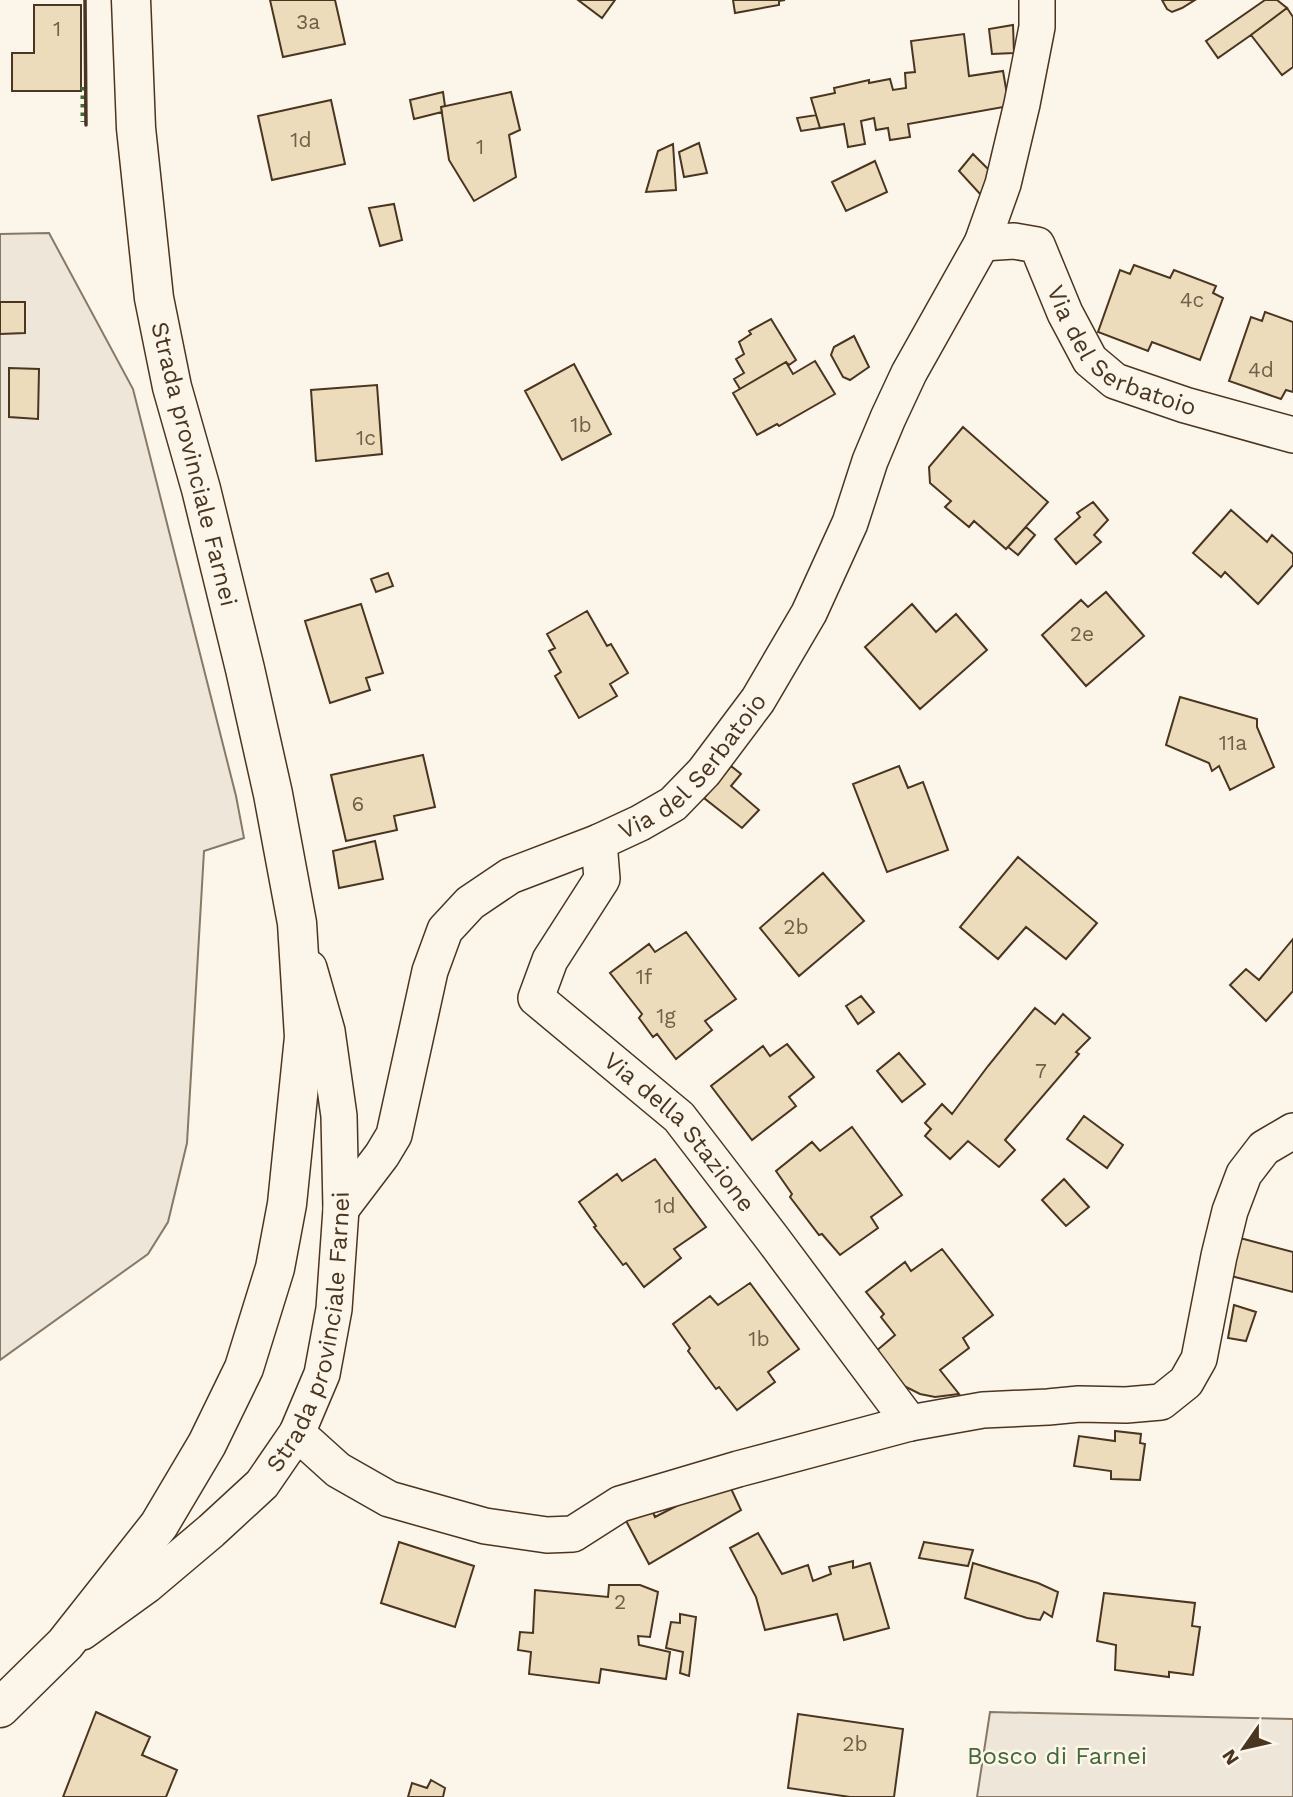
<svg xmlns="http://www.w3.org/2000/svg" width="1293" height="1797" font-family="'Work Sans',sans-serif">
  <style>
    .green { fill: #ede6d9; stroke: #887966; stroke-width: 2 }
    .building { fill: #ecdcbc; stroke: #4a3520; stroke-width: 2 }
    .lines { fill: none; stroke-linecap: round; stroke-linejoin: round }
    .minor-casing { stroke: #4a3520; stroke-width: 38 }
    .secondary-casing { stroke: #4a3520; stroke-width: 41 }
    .minor { stroke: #fbf6e9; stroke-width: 35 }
    .secondary { stroke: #fbf6e9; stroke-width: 38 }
    .hedge { stroke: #436837; stroke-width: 5; stroke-dasharray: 3.5 5; stroke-linecap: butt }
    .wall { stroke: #4a3520; stroke-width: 3.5 }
    .labels { text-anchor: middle; stroke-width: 5; stroke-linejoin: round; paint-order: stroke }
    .number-label { font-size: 21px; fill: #725f47 }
    .street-label { font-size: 24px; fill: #4a3520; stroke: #fbf6e9 }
    .park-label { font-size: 24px; fill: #436837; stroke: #fbf6e9 }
  </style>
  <rect width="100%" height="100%" fill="#fbf6e9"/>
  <path class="green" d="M49,233L133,389L236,796L244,838L204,851L187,1143L168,1222L148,1254L0,1360V234Z
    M990,1712L1293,1719V1797H977Z"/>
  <path class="building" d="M270,0H335L345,44L283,57Z
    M578,0H615L602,18Z
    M733,0H785L779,1V5L735,13Z
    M1162,0H1195L1182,8L1172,12L1167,9Z
    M1265,0H1277L1287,8L1251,35L1218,58L1206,41Z
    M34,5H81V91H12V53H34Z
    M1287,8L1293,17V67L1282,75L1251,35Z
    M1013,25L1014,53L992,54L989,29Z
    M964,34L969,76L1003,71L1009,106L908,124L910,137L890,140L888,128L876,130L874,118L861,121L865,144L848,147L844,124L820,128L811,98L835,93L834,88L869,80V83L890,79L893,90L906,88L905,73L915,72L911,41Z
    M443,92L445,106L441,107L442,112L414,119L410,100Z
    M511,92L520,130L509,135L516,177L474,201L449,160L441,107Z
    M331,100L345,164L272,180L258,116Z
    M816,115L820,128L801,131L797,118Z
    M699,143L707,173L684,177L679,152Z
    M673,144L676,190L646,192L658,151Z
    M973,154L993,174L981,195L959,171Z
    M875,161L887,192L846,211L832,182Z
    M394,204L402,240L380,246L369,208Z
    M1134,265L1170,278L1174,270L1216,286L1213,293L1223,298L1200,360L1152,342L1148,351L1098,332L1120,270L1130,274Z
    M0,302H25V333L0,334Z
    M1265,312L1293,322V392L1286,390L1281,399L1229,381L1251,317L1262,321Z
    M771,319L796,360L789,365L786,362L740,389L734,379L744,373L736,359L744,354L739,342L751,334L749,331Z
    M854,336L869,367L850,380L843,377L831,355L834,347Z
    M815,361L835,394L779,426L777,424L757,435L733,393L786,362L793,374Z
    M574,364L611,434L562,460L525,391Z
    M9,368L39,369L38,419L9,417Z
    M377,385L382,454L316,461L311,390Z
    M963,427L1048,502L1006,549L974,521L969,527L945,507L951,501L930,483L929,467Z
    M1093,502L1108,520L1094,535L1101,542L1076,564L1055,539L1080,517L1077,513Z
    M1231,510L1267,542L1272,535L1293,554V565L1258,604L1225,572L1221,577L1193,553Z
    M1026,527L1035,535L1018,555L1008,547Z
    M388,573L393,586L376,592L371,579Z
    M1106,592L1144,636L1086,686L1042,635L1081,600L1088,607Z
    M361,604L383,673L366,678L370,690L330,703L305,621Z
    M912,604L936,632L956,614L987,650L920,709L865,647Z
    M587,611L607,646L611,644L628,673L610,684L617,696L579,718L555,676L561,672L549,651L555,648L547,634Z
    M1180,697L1257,719V727L1274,767L1230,790L1219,766L1212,771L1209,763L1166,745Z
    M423,755L435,807L394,816L397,830L346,841L331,775Z
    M731,766L741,774L731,786L759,810L742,828L704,798Z
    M899,766L908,788L923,782L948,850L887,872L853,784Z
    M375,841L383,879L339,888L333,851Z
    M1018,857L1097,923L1066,959L1026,927L998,959L960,927Z
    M823,873L864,921L799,976L760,928Z
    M686,932L736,999L705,1021L712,1030L676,1059L657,1034L653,1037L639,1018L642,1014L610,973L649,944L655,952Z
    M1293,939V991L1266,1021L1230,985L1246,969L1259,980Z
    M861,996L874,1012L858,1024L846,1006Z
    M1035,1008L1055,1024L1063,1014L1090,1038L1076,1052L1079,1054L1005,1140L1015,1150L999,1167L968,1141L950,1159L925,1136L931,1129L925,1123L942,1104L952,1114L988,1066Z
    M787,1044L814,1077L789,1097L796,1106L752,1140L711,1086L763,1046L770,1056Z
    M899,1053L925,1084L902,1102L877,1071Z
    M1084,1116L1123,1145L1107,1168L1067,1139Z
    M852,1127L902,1195L871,1217L878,1228L840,1255L822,1234L819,1235L790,1197L792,1194L776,1171L812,1142L820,1151Z
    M655,1159L706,1227L674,1249L681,1258L644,1287L626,1263L623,1265L594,1227L596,1226L579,1202L617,1174L622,1181Z
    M1064,1179L1089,1207L1066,1226L1042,1200Z
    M1240,1238L1293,1252V1292L1231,1276Z
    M942,1249L993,1315L963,1338L969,1348L940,1370L959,1394L935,1397L920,1394L904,1386L875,1352L895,1335L881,1317L884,1314L866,1292L905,1262L911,1271Z
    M750,1283L799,1349L768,1372L775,1382L737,1410L719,1387L716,1389L688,1351L690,1348L673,1324L710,1296L718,1305Z
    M1234,1305L1256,1312L1246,1341L1228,1338Z
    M1115,1431L1141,1434L1140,1443L1145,1444L1140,1480L1111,1479V1471L1074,1466L1079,1436L1115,1441Z
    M727,1480L741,1510L649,1564L624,1517L650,1505L655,1517Z
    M758,1533L782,1574L808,1565L813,1581L831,1574L829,1567L853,1561V1568L870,1563L889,1628L844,1640L837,1614L765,1630L756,1597L730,1548Z
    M399,1542L474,1566L455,1627L381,1603Z
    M924,1542L973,1550L968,1566L919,1558Z
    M973,1563L1038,1583L1058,1592L1052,1617L1044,1612L1040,1620L1027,1618L965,1598Z
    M609,1585H640L658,1592L650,1637L638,1636L639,1645L670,1652L666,1679L601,1669L599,1683L529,1674L531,1652L518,1650L520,1632L533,1633L535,1590L608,1597Z
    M1104,1593L1195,1603L1192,1626L1200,1627L1193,1675L1169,1672V1677L1115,1670L1116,1645L1097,1641Z
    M680,1614L696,1617L689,1676L680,1673L683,1652L666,1648L671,1622L680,1623Z
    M96,1712L150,1737L142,1755L177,1770L166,1797H63Z
    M798,1714L903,1729L894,1797H850L788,1788Z
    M431,1780L445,1788L443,1797H408L412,1783L427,1788Z"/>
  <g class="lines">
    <defs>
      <g id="minor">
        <path id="s1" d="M982,243L1014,241L1037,245L1065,313L1090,360L1115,381L1185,405L1293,435"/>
        <path id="s2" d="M599,842L602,879L550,960L536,998L679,1117L772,1238L910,1423"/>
        <path id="s3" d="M341,1209L382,1155L394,1135L430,971L445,930L470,903L510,876L599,842L640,823L673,804L704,772L758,700L809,613L850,523L870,461L888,418L909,373L982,243L1003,184L1022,104L1037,27V0"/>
        <path d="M297,1433L338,1470L389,1499L485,1526L547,1535L573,1534L620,1504L738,1469L910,1423L983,1410L1048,1407L1079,1404L1126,1405L1161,1402L1186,1382L1199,1359L1219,1256L1230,1211L1244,1174L1264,1148L1293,1131"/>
        <path id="s4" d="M82,1632L147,1585L211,1531L262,1484L297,1433L322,1374L334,1309L341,1209L339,1116L327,1031L309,968"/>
      </g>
      <path id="secondary" d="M0,1708L65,1644L159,1525L207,1444L244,1368L275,1268L287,1204L304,1037L297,923L273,794L245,669L201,489L172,387L154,298L136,128L131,0"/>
    </defs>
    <use href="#minor" class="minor-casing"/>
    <use href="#secondary" class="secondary-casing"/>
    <use href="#minor" class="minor"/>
    <use href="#secondary" class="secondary"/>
    <path class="hedge" d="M83,87V122"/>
    <path class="wall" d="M85,0L86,125"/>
  </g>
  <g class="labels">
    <g class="number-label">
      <text x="308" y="29">3a</text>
      <text x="57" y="36">1</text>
      <text x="301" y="147">1d</text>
      <text x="480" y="154">1</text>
      <text x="1192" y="307">4c</text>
      <text x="1261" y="377">4d</text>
      <text x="581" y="432">1b</text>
      <text x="366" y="445">1c</text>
      <text x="1082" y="641">2e</text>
      <text x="1233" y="750">11a</text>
      <text x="358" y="811">6</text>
      <text x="796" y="934">2b</text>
      <text x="644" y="984">1f</text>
      <text x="666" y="1023">1g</text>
      <text x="1041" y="1078">7</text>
      <text x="665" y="1213">1d</text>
      <text x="759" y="1346">1b</text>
      <text x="620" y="1609">2</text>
      <text x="855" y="1751">2b</text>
    </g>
    <g class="street-label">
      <text dy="8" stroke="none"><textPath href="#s1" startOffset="200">Via del Serbatoio</textPath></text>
      <text transform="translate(194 464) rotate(76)" y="8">Strada provinciale Farnei</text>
      <text dy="8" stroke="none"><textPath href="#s3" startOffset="606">Via del Serbatoio</textPath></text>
      <text dy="8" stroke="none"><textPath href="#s2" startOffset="371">Via della Stazione</textPath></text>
      <text dy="8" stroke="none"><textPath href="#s4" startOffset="397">Strada provinciale Farnei</textPath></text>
    </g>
    <g class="park-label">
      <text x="1057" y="1764">Bosco di Farnei</text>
    </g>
  </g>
  <g transform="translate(1244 1748) rotate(236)" stroke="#fbf6e9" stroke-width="5" paint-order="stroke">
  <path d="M0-5L12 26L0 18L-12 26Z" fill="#4a3520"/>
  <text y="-10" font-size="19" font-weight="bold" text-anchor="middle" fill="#4a3520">N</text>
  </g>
</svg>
